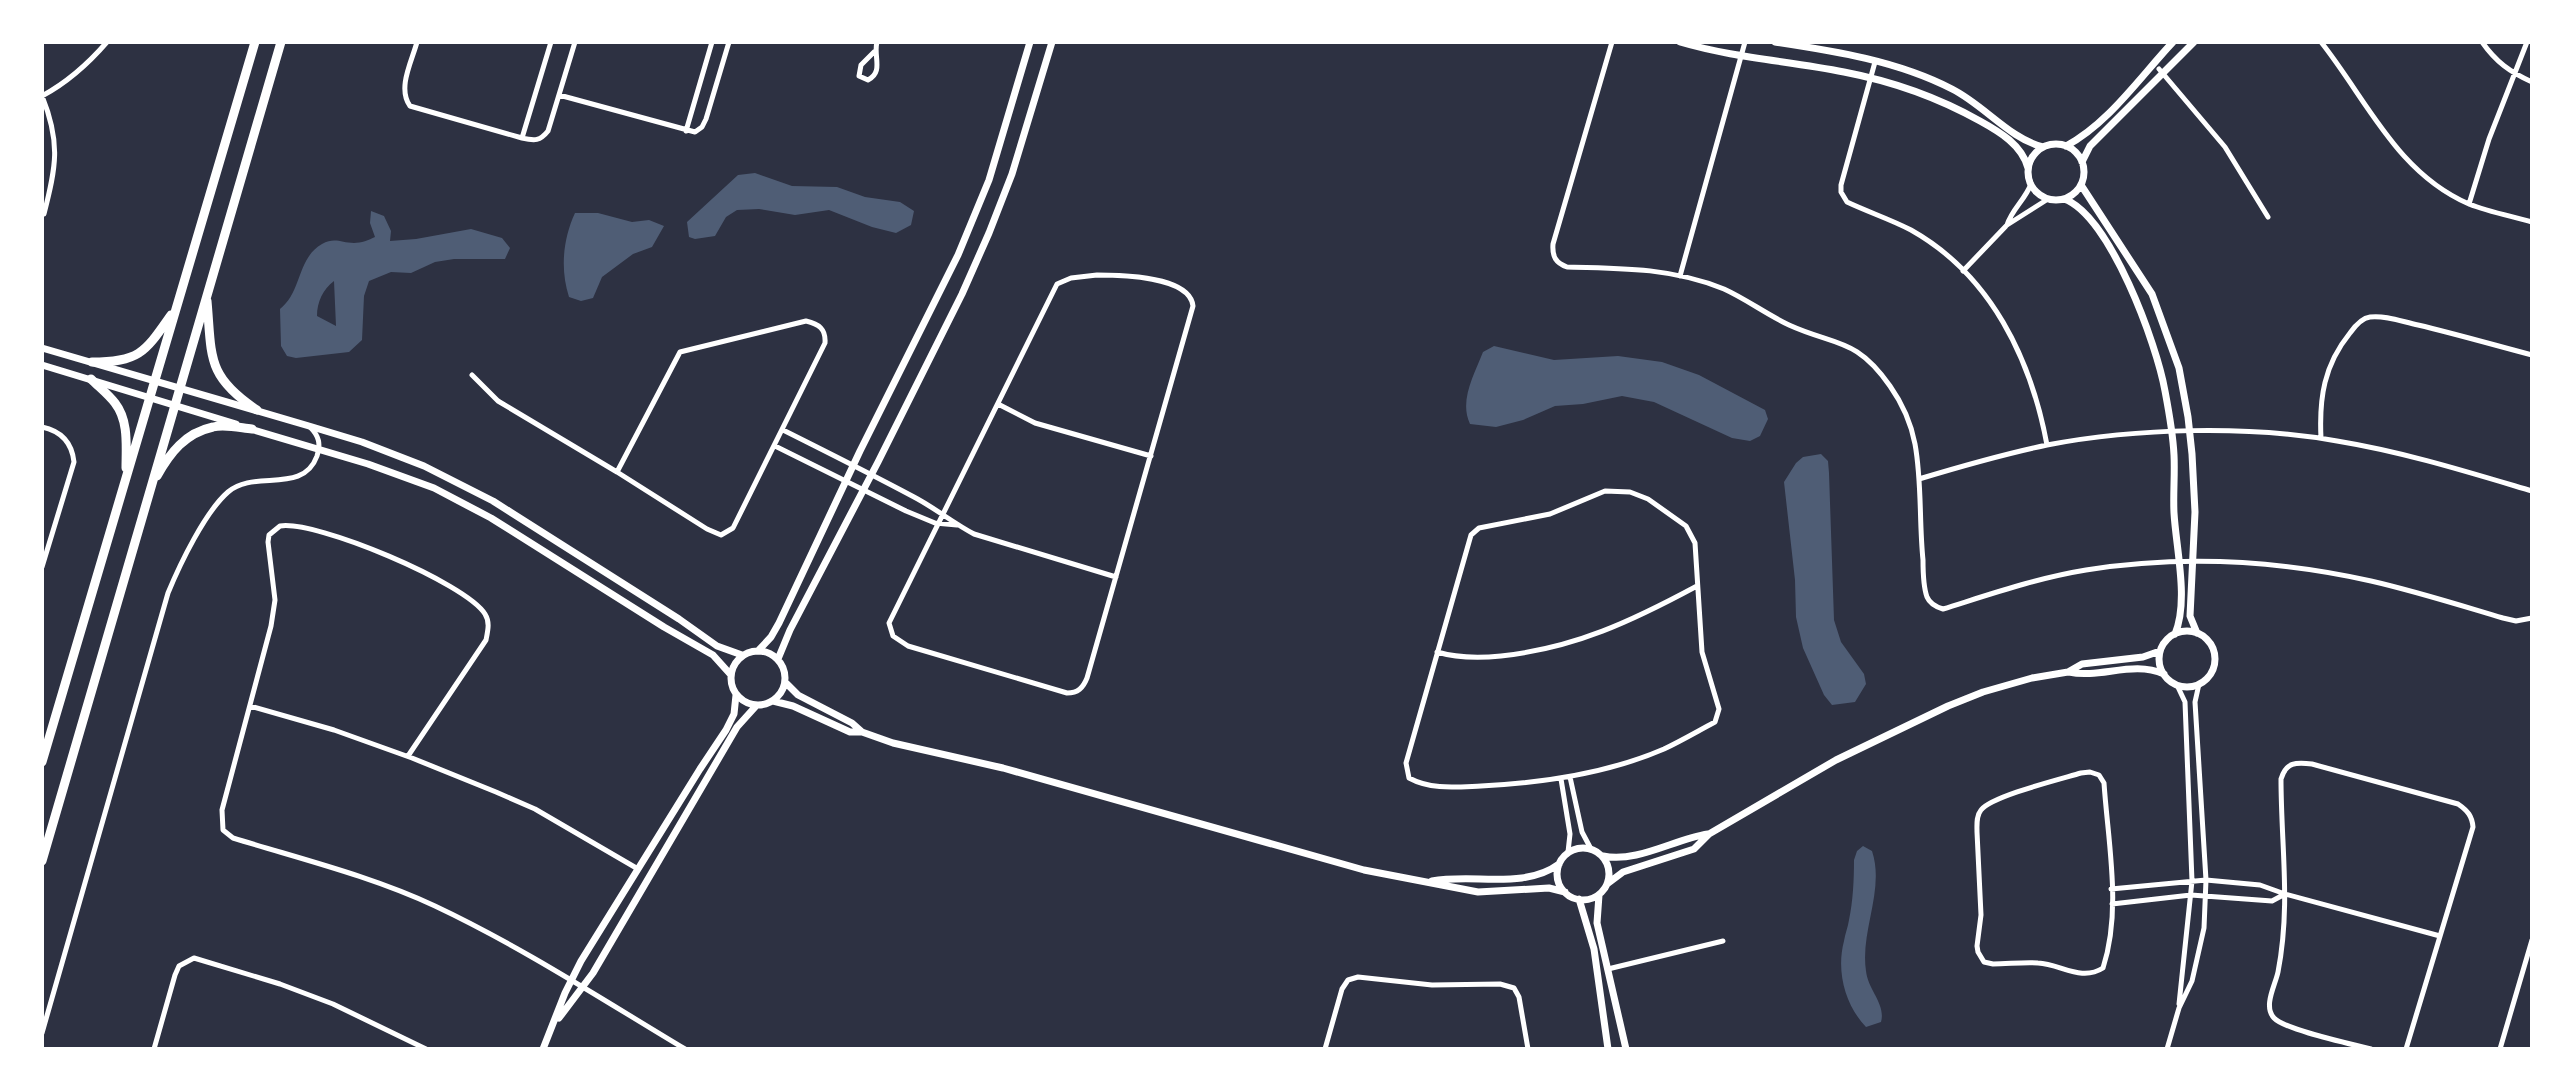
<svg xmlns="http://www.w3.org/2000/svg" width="2574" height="1091" font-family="'PT Sans',sans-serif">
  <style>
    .water { fill: #4f5d75; fill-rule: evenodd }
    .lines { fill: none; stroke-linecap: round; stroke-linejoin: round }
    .minor { stroke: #fff; stroke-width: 5 }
    .tertiary { stroke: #fff; stroke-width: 7 }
    .primary { stroke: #fff; stroke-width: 9 }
  </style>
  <rect width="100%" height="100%" fill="#2d3142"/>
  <path class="water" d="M755,173L792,186L837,187L865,197L900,202L914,211L911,225L896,233L872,227L829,210L795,215L759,209L737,210L726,217L715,236L695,239L689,237L687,222L738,175Z
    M371,211L384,216L391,231L390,241L416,239L471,229L502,238L510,248L505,259H454L435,262L411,273L391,272L369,281L364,296L362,340L349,352L296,358L287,356L281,346L280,309C302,292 297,258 322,244C335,237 341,243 354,243C361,243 369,240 375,237L370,223ZM334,281L336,326L317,316C317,302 323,289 334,281Z
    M575,213H598L632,222L649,220L664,226L652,247L633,254L602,277L593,298L581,301L569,297C560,269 563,239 575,213Z
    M1494,346L1554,360L1618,356L1662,362L1699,375L1765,410L1768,419L1760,436L1750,441L1732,438L1654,402L1622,396L1583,404L1555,406L1523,420L1496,427L1470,424C1459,401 1474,375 1483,352Z
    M1821,454L1828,461L1829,473L1834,620L1841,642L1864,674L1866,684L1855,702L1832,705L1824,695L1803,648L1796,617L1795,580L1784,482L1796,463L1803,457Z
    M1863,846L1872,851C1885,890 1860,931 1866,971C1868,990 1886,1004 1881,1022L1866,1027C1845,1005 1836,971 1844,941C1845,934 1848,927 1849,920C1853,901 1854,880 1854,860L1857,851Z"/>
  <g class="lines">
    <path class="minor" d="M417,42C412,61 397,88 410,106L522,138
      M551,42L522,138C535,141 540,141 548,131L575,42
      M1612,42L1553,244C1552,257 1556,263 1567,267C1621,268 1673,268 1724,289C1746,299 1766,314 1789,325C1835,346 1856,337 1890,386C1902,403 1911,423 1915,444C1922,482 1919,521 1923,560C1923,571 1923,586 1927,597C1930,604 1936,607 1943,609C1991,594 2037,578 2086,570C2181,555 2277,560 2371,581C2415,591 2459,605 2503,618L2516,621L2532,618
      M2321,42C2367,100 2397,173 2469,204C2489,212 2511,216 2532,222
      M2482,42C2496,62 2510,72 2532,82
      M874,52L861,65L859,76L868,80C884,72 873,56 877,42
      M1875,62L1841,185V192L1847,202C1868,212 1890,219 1911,230C1991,275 2031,359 2047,445
      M2159,69L2225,147L2268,217
      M559,95L695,132L702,127L706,119L729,42
      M686,131L712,42
      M2469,204L2489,139L2527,42
      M44,214C56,167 61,143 42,96C68,82 88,64 107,42
      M2007,225C2012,209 2025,200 2031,184
      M1963,271L2007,225L2048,199
      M1097,275C1119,275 1190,276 1193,306L1087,678C1083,688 1078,693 1067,693L908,646L893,636L889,623L1057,284L1071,278Z
      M1680,276L1745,42
      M806,321C819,324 826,329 825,343L733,528L721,535L707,529L617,472L680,352Z
      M472,375L498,401L617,472
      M998,404L1035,423L1151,456
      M42,427C61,431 72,443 74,462L42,567
      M783,430C827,452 871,474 914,497C935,508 953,523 974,534L1116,577
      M2321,438C2319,398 2324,365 2350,333C2355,326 2362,318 2370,317C2386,315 2403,322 2418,325C2456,334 2494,345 2532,355
      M775,446L906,511L935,523L957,525
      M1919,479C1962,466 2004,454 2047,445C2136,428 2248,425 2337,441C2404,452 2468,472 2532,491
      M1605,491L1630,492L1648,499L1686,526L1695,543L1702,652L1719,709L1715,722C1698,731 1681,741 1664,749C1606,774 1543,783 1481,786C1456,787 1431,790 1409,778L1406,763L1471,535L1479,528L1550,514Z
      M1437,652C1457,658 1480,658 1501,656C1575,648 1632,621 1697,586
      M2177,685L2185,702L2192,881L2179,1004
      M250,706L334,730L412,758L496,792L535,809L638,869
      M408,756L486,640C488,630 490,622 485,614C466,583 316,520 280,526L269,535L268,542L275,600L271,626L222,810L223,830L233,838C301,859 371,876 435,906C522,947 603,1000 685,1049
      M2090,772L2099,775L2104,783C2108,843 2122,910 2103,968C2081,982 2061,964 2038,963C2023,962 2008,964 1993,964L1984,962L1978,952L1977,946L1981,915L1977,832C1977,825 1976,816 1981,810C1992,796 2061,779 2081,773Z
      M1570,777L1582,832L1591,849
      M1561,779L1570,834L1568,852
      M2111,889L2206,880L2260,885L2285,894L2440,936
      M2112,904L2191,895L2272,901L2285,894
      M1608,969L1723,941
      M42,1033L168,593C180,564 205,512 228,492C254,469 303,495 317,456C321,444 319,436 310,427
      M154,1049L175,975L179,966L194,958L280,984L333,1004L426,1049
      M1325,1049L1342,989L1348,980L1358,977L1432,985L1500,984L1514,988L1519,997L1528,1049
      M2167,1049L2179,1008L2192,981L2204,928L2206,880L2195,702L2199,684
      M2371,1049C2352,1044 2285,1030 2274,1018C2263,1006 2275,986 2278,972C2291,905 2281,846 2281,779C2286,762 2296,762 2312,764L2458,804C2468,811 2472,816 2473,827L2406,1049
      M2500,1049L2532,940"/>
    <path class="tertiary" d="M1680,42C1734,58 1790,61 1844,72C1891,81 1939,98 1980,121C2000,132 2022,145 2028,168
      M1775,42C1835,51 1898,61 1952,89C1984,105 2010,139 2043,147
      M2028 172a28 28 0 1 1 56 0a28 28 0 1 1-56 0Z
      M2066,146C2109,123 2140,77 2173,42
      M2082,162L2090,146L2194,42
      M2081,185L2152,294L2179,368L2188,417L2192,454L2195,512L2190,616L2197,633
      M2064,199C2110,215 2157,345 2165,391C2169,412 2173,434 2174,455C2175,474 2173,494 2174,513C2176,548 2189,601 2175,634
      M42,348L309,426L362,442L424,466L493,501L679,619L717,646L742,655
      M42,365L236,424
      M247,428L368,464L434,488L491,518L664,627L713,655L731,675
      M2159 659a28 28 0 1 1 56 0a28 28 0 1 1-56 0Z
      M731 678a27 27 0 1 1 54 0a27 27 0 1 1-54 0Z
      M758,651L771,637L779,623L860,451L958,255L989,180L1030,42
      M778,659L790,630L878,462L962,294L989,233L1012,174L1052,42
      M2069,672C2100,679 2133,660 2164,674
      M785,682L798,695L852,723L861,731
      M773,701L793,706L850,732H862L893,743L1003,768L1364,870L1478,892L1549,888L1565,892
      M1557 874a26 26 0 1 1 52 0a26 26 0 1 1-52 0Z
      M1603,856C1638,863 1674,839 1708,834
      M1432,881C1473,873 1524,890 1559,864
      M1607,884L1623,872L1694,849L1709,834L1836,760L1948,706L1983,692L2032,678L2068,672L2082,664L2143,657L2160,651
      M1599,895L1597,923L1626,1049
      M1579,899L1594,949L1608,1049
      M559,1018L593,973L737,727L756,706
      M543,1049L565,993L581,961L700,769L726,730L734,714L736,695"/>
    <path class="primary" d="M207,301C212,357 206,376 257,410
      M92,362C140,362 145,352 171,315
      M91,379C99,387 108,394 115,403C129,421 126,446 126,468
      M157,476C170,453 185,433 213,427C225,424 241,428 252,429
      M42,762L255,42
      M42,861L281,42"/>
  </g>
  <rect width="2574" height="1091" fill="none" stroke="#ffffff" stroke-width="88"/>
</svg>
